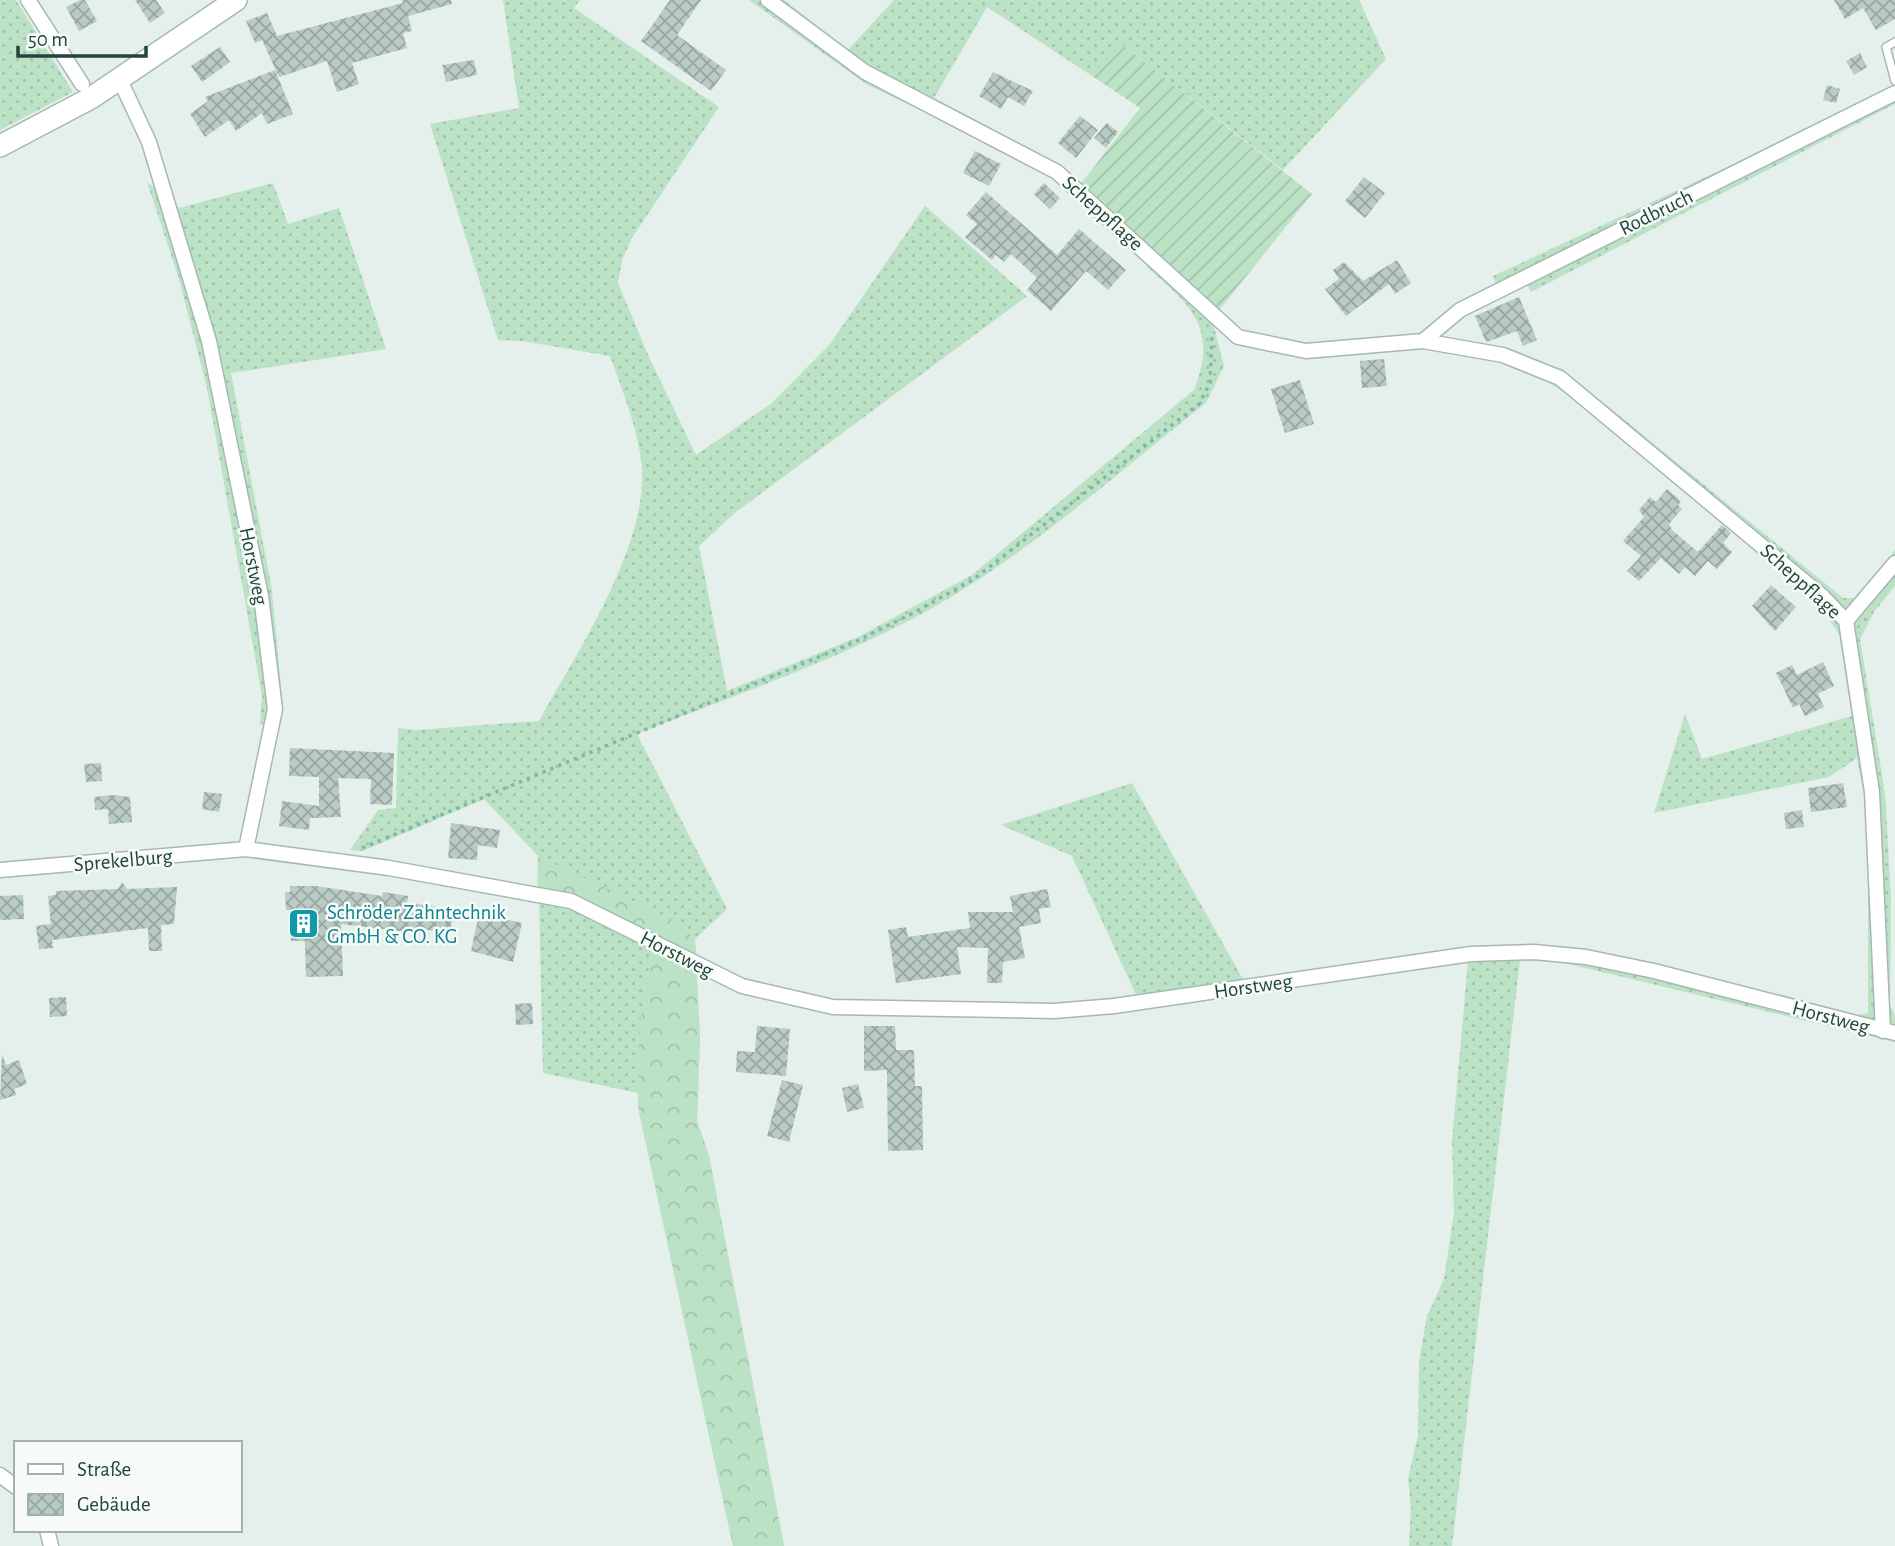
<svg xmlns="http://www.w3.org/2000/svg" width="1895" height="1546" font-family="'Alegreya Sans',sans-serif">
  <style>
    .grass { fill: url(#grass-dots) }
    .forest { fill: url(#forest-crowns) }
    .garden { fill: url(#garden-furrows) }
    .building { fill: url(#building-cross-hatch) }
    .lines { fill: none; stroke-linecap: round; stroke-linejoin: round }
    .service-casing { stroke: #a6b8b3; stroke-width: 10 }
    .minor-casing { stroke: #a6b8b3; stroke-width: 17 }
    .secondary-casing { stroke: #a2bcb3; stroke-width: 24 }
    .path { stroke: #82b6a6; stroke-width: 3.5; stroke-dasharray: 3.5 5; stroke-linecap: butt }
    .service { stroke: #fff; stroke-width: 7 }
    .minor { stroke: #fff; stroke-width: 14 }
    .secondary { stroke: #fff; stroke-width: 21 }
    .labels { text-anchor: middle; stroke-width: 5; stroke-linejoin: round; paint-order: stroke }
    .street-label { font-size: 21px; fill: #21443b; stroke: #f6fbf8 }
    .culture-label { font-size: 21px; fill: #0d838f; stroke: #f6fbf8; text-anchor: start }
  </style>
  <defs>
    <pattern id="grass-dots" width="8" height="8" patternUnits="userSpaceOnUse" patternTransform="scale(1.75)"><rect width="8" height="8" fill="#bce2c6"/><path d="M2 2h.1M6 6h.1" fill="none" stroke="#a1c3ab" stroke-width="1.8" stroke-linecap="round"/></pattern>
    <pattern id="forest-crowns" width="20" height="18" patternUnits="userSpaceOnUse" patternTransform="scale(1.75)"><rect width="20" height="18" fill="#bce2c6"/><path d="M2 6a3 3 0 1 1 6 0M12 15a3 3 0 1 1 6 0" fill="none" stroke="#a1c3ab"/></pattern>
    <pattern id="garden-furrows" width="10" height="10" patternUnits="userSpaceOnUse" patternTransform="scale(1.75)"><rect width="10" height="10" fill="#bce2c6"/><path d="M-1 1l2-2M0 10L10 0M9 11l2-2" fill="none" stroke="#a1c3ab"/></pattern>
    <pattern id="building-cross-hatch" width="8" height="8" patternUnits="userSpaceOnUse" patternTransform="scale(1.75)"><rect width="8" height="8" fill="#b9cbc4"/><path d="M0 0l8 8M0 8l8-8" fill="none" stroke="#96a6a0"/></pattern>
  </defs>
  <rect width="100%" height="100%" fill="#e5efeb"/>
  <path class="grass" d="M0,0H16L73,92L0,130Z
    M503,0H580L574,8L719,107L632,238L622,260L618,283L648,355L696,455L772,403L830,344L925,206L1027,296L736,512L699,546L727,691L858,637L972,575L1194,390C1219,327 1190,305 1146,266L1152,259L1212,319L1224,366L1206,403C1115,475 1018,563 916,617C827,664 730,697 637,734L727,909L695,939L700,1037L697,1121L709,1156L784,1546H733L638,1107V1093L543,1073L538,856L484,799L363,851L350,850L378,810L396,808L398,728L416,730L539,721C577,652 653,539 641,459C636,423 622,390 610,356L522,341L498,340L430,124L519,108Z
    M749,0H784L848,50L894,0H1359L1386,59L1283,170L1118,41L1089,74L987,7L934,98L976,120L968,133L866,84Z
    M1895,89V104L1531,292L1521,275L1497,287L1493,276Z
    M147,182L179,208L273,183L288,224L339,208L386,349L231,373L272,590L283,710L280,726L260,724L262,696L207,388L179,279Z
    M1561,368L1843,598H1858L1895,550V586L1874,612L1860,639L1885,794L1891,898L1890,1006L1895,1016V1042L1564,963L1520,960L1452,1546H1409L1411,1507L1408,1479L1418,1435L1419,1361L1427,1316L1444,1279L1454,1213L1452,1141L1468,961L1103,1015L1003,1018L1011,1005H1054L1137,997L1072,856L1001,825L1132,783L1244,981L1472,947L1537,946L1849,1017L1868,1013V818L1857,758L1829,777L1654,813L1685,714L1702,759L1852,716L1839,634L1817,601L1569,396L1548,382Z"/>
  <path class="forest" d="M538,856L673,920L695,939L700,1037L697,1121L709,1156L784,1546H733L638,1107L640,1024L652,946L573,907L537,899Z"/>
  <path class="garden" d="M1118,41L1312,194L1212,319L1152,259L1072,195L1140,108L1089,74Z"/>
  <path class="building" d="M80,0H85L97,21L79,31L66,7Z
    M135,0H156L165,13L150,23Z
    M402,0H451L452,4L408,16L412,31L403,33L407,48L352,63L359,84L337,92L327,61L279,77L262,40L255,43L246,21L267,13L277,36L403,3Z
    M670,0H701L677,35L726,70L711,91L641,41Z
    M1834,0H1895V19L1876,30L1863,8L1845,19Z
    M220,47L230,62L202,82L191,66Z
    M1860,53L1867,67L1854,75L1846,61Z
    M474,60L477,75L446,82L442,65Z
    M275,70L293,114L267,124L262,113L236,131L229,120L205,137L190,114L208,101L205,97Z
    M993,72L1033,91L1024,106L1008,97L1001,109L979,96Z
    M1827,85L1840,89L1836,103L1823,100Z
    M1080,116L1098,130L1076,158L1058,143Z
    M1107,123L1118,132L1106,148L1094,138Z
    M975,151L1001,164L989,186L963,173Z
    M1364,177L1385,193L1365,218L1345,201Z
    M1044,183L1060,198L1050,209L1034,194Z
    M986,192L1057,255L1079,229L1126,270L1108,290L1086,271L1051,311L1027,290L1037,278L1011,254L1004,262L996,255L992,260L965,237L977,224L966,215Z
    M1397,260L1411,283L1395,294L1389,284L1346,316L1325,289L1339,279L1333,270L1344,262L1363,281Z
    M1519,297L1537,340L1523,346L1517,331L1486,342L1475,316Z
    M1384,359L1387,386L1362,388L1360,361Z
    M1300,380L1314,424L1285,433L1271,389Z
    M1667,489L1681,501L1678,505L1682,509L1669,524L1672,530L1698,552L1722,525L1731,533L1723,543L1732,552L1717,569L1708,561L1695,576L1685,567L1679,574L1661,558L1639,581L1627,571L1641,556L1623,541L1644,517L1639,510L1650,497L1656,502Z
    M1771,585L1796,607L1775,631L1752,606Z
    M1823,662L1834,686L1818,694L1824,707L1805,716L1799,704L1793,708L1776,673L1792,665L1797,675Z
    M290,748L394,753L392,805L370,804L371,779L338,778L341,817L310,818L309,830L279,826L282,801L319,806V777L289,776Z
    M101,763L102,781L86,782L84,764Z
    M1843,783L1847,807L1811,812L1808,788Z
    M204,792L222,794L219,812L202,809Z
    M113,795L130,797L132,822L109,824L108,809L95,810L94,797Z
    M1802,810L1804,827L1786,829L1784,813Z
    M451,823L500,830L497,848L478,845L477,860L448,858Z
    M122,882L127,889L177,887L174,924L161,925L162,951H149L148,928L52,940L53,948L39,949L36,926L51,924L48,896L56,895V891L118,889Z
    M290,886H316L382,896L383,892L408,896L407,902L454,910L448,943L433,940L435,931L408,927L407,932L341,924L343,976L306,977L305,941H291L290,910H286L285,892H290Z
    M1047,889L1051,907L1039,909L1041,923L1019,927L1025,958L1003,962L1002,983H987L988,948L957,947L961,974L896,983L888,930L906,927L908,937L970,928L968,912H1013L1010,896Z
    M23,895L24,919L0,920V896Z
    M479,914L522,923L513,962L471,951Z
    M66,997L67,1016L50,1017L49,998Z
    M532,1003L533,1024L516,1025L515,1004Z
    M757,1026L790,1029L786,1076L736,1072L737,1051L755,1052Z
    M864,1026H895L896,1050H914L915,1086H922L923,1150L888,1151L887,1070L864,1071Z
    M2,1054L6,1065L19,1060L27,1084L14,1089L16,1095L0,1100Z
    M782,1080L803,1085L789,1142L767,1136Z
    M858,1084L864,1108L847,1112L842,1088Z"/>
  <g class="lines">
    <defs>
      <path id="service" d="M1895,42L1886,47L1895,81"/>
      <path id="minor" d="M28,0L82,84
        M768,0L865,72L1057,172L1238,337L1306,351L1423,341L1503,355L1560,378L1823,597L1846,621L1872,792L1883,1031
        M120,80L149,142L209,341L261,596L275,709L246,849
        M1423,341L1460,310L1895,93
        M1846,621L1895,563
        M0,870L246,849L389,868L571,901L742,986L833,1007L1054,1011L1114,1006L1471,954L1534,952L1586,957L1654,971L1895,1033
        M0,1475L16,1487
        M47,1530L51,1546"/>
      <path id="secondary" d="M0,146L91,98L236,0"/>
    </defs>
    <use href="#service" class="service-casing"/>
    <use href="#minor" class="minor-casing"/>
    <use href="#secondary" class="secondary-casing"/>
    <path class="path" d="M362,848L857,641L915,612L974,579L1199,404L1210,383L1212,332"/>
    <use href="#service" class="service"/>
    <use href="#minor" class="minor"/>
    <use href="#secondary" class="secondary"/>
  </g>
  <defs>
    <symbol id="building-square" viewBox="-11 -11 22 22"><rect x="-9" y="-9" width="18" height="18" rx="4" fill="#0f9aa8" stroke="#f6fbf8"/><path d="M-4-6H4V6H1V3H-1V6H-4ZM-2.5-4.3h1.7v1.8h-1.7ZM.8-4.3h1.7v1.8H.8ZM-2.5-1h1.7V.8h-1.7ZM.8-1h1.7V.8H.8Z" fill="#fff"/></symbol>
  </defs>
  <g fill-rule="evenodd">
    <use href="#building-square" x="286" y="906" width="35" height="35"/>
  </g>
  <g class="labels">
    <g class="street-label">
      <text transform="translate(1656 212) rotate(-26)" y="7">Rodbruch</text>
      <text transform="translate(1103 213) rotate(42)" y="7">Scheppflage</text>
      <text transform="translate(254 566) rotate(79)" y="7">Horstweg</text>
      <text transform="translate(1801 581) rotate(42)" y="7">Scheppflage</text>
      <text transform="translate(123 860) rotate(-5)" y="7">Sprekelburg</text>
      <text transform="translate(677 954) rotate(27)" y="7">Horstweg</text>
      <text transform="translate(1253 986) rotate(-8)" y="7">Horstweg</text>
      <text transform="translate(1831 1017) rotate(15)" y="7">Horstweg</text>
    </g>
    <g class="culture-label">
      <text x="327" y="919">Schröder Zahntechnik<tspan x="327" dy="24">GmbH &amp; CO. KG</tspan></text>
    </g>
  </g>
  <rect x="14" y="1441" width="228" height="91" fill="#f6fbf8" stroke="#a1b2ac" stroke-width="2"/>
  <rect x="28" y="1464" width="35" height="10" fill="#ffffff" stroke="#a1b2ac" stroke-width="2"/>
  <text x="77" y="1476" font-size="21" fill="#21443b">Straße</text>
  <rect x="28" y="1494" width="35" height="21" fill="url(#building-cross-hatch)" stroke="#a1b2ac" stroke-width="2"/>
  <text x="77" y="1511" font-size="21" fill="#21443b">Gebäude</text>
  <path d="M18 46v10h128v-10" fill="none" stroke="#21443b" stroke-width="3.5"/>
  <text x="28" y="46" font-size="21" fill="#21443b" stroke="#f6fbf8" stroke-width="5" paint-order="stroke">50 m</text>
</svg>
